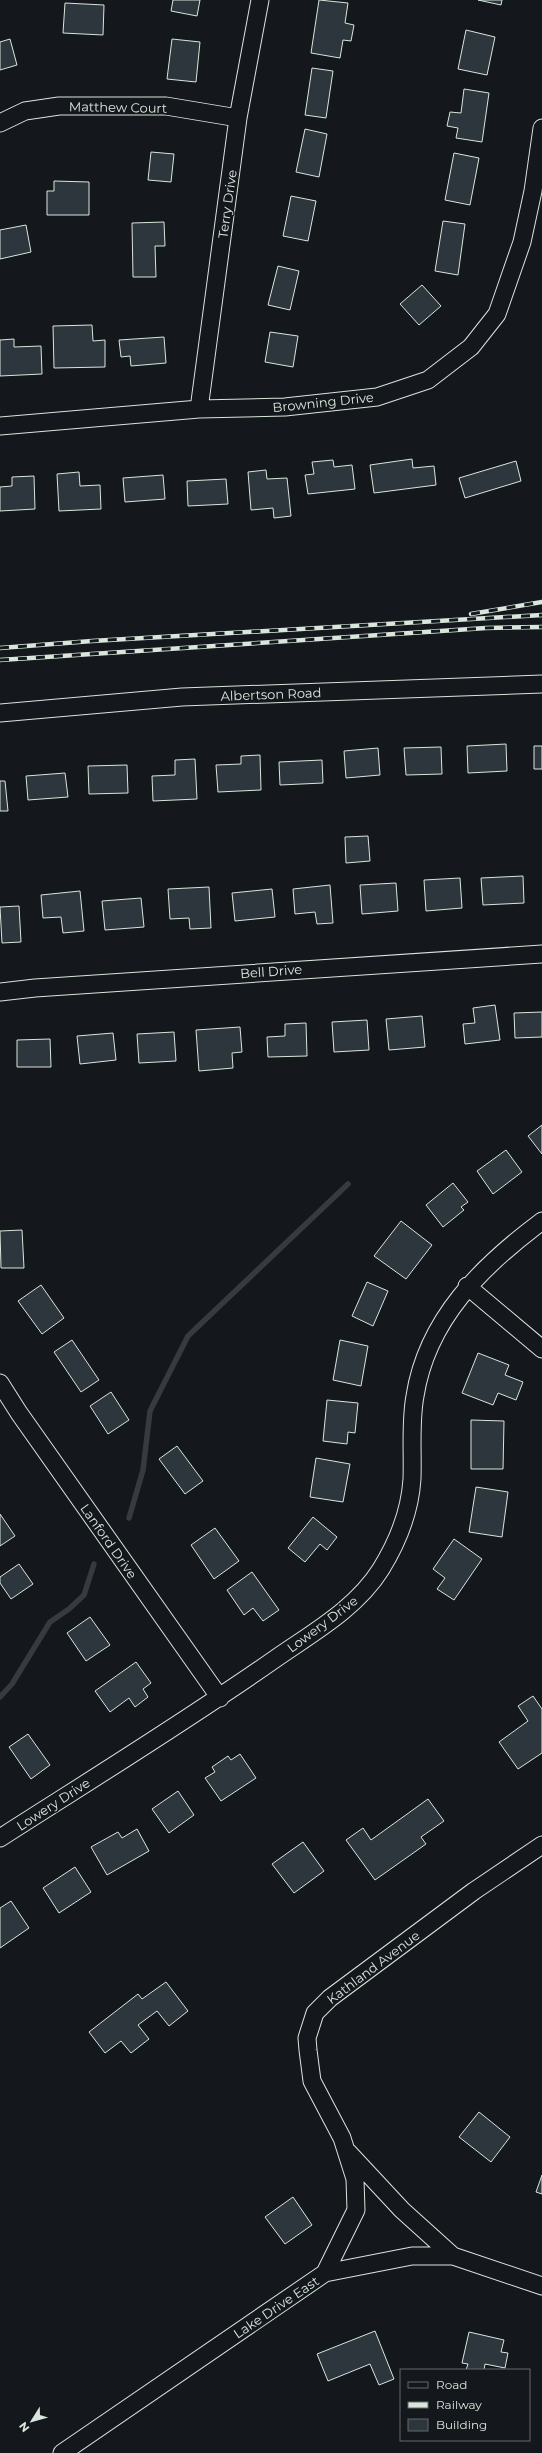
<svg xmlns="http://www.w3.org/2000/svg" width="542" height="2453" font-family="Montserrat,sans-serif">
  <style>
    .lines { fill: none; stroke-linecap: round; stroke-linejoin: round }
    .stream { stroke: #363b3e; stroke-width: 5.5 }
    .building { fill: #2c363c; stroke: #d8e6dc }
    .street-casing { stroke: #d8e6dc; stroke-width: 19 }
    .street { stroke: #14181c; stroke-width: 17 }
    .rail-casing { stroke: #d8e6dc; stroke-width: 4.5 }
    .rail { stroke: #14181c; stroke-width: 3; stroke-dasharray: 9; stroke-linecap: butt }
    .labels { text-anchor: middle; stroke-width: 3; stroke-linejoin: round; paint-order: stroke }
    .street-label { font-size: 13px; fill: #d8e6dc; stroke: #14181c }
  </style>
  <rect width="100%" height="100%" fill="#14181c"/>
  <g class="lines">
    <path class="stream" d="M129,1518L143,1470L150,1411L188,1336L348,1184
      M0,1697L12,1684L50,1622L69,1609L84,1595L94,1564"/>
  </g>
  <path class="building" d="M173,0H200L197,16L171,11Z
    M319,0L348,3L345,23L354,25L351,41L343,40L340,58L311,53Z
    M478,0H502L501,5Z
    M65,3L104,5L103,35L63,33Z
    M466,30L495,37L487,75L458,69Z
    M10,39L17,65L0,70V42Z
    M172,39L200,42L196,82L167,79Z
    M312,68L333,71L326,118L305,115Z
    M464,89L489,93L482,142L456,138L458,128L447,126L450,112L461,113Z
    M305,129L327,134L319,177L296,172Z
    M151,152L174,154L171,182L148,180Z
    M454,153L479,158L470,205L445,200Z
    M54,181L89,182V215H47V191H54Z
    M291,196L316,201L308,241L283,236Z
    M443,221L465,224L458,275L435,271Z
    M164,222L165,246H155L156,277H133L132,223Z
    M26,225L31,252L0,259V230Z
    M278,266L299,271L290,310L268,305Z
    M422,285L441,306L419,325L400,304Z
    M92,325L93,341L105,340V367L54,368L53,326Z
    M270,332L298,336L293,367L265,362Z
    M164,337L166,363L131,366L130,356L121,357L119,340Z
    M14,339V347L41,346L42,374L0,376V340Z
    M412,459L413,468L434,466L436,485L374,493L370,465Z
    M333,460L334,467L352,465L355,489L308,494L305,475L314,474L312,462Z
    M516,461L521,481L465,498L459,478Z
    M266,470L267,479L287,478L291,516L274,518L273,508L251,510L248,472Z
    M79,472L80,486L100,485L101,509L59,511L57,474Z
    M163,475L165,499L125,502L123,478Z
    M34,476L35,509L0,511V487L12,486V477Z
    M226,479L228,504L188,506L187,481Z
    M506,744L507,771L468,773L467,746Z
    M534,746H542V769H534Z
    M441,747L442,774L406,775L404,748Z
    M378,748L380,775L346,778L344,751Z
    M260,755L261,790L218,792L216,765L241,764V756Z
    M195,759L197,799L153,801L152,776L175,775V760Z
    M322,760L323,783L280,785L279,762Z
    M127,765L128,793L89,794L88,766Z
    M65,773L68,797L28,800L26,776Z
    M0,781H5L8,811H0Z
    M368,836L370,861L346,863L345,837Z
    M523,876L524,903L483,905L481,878Z
    M460,878L462,908L426,911L424,880Z
    M396,883L398,911L362,914L360,885Z
    M330,885L333,923L317,924L315,912L295,914L293,889Z
    M209,887L211,928L190,929L189,918L170,919L168,889Z
    M272,889L275,917L235,921L232,893Z
    M80,891L84,931L63,933L61,917L43,918L41,895Z
    M141,898L144,927L105,930L102,901Z
    M19,906L21,942L2,943L0,907Z
    M495,1005L500,1040L465,1044L463,1024L475,1023L473,1008Z
    M542,1012V1037L515,1038L514,1013Z
    M422,1016L425,1047L389,1050L386,1019Z
    M367,1020L369,1050L334,1052L332,1022Z
    M306,1023L307,1056L268,1057L267,1037L285,1036V1024Z
    M240,1027L242,1052L232,1053L233,1068L199,1071L196,1030Z
    M174,1032L176,1061L139,1063L137,1034Z
    M113,1033L116,1060L80,1064L77,1036Z
    M50,1039L51,1067H17V1040Z
    M542,1125V1154L528,1136Z
    M506,1150L522,1172L493,1194L477,1171Z
    M453,1183L468,1202L461,1207L464,1210L443,1227L426,1205Z
    M401,1221L432,1245L406,1279L374,1256Z
    M22,1230L24,1268H1L0,1231Z
    M367,1282L388,1291L373,1326L352,1316Z
    M41,1285L64,1318L42,1334L18,1301Z
    M72,1340L99,1380L81,1392L54,1352Z
    M340,1340L368,1346L361,1386L333,1380Z
    M478,1353L509,1365L505,1375L523,1382L516,1400L498,1393L493,1405L462,1393Z
    M111,1392L129,1420L108,1434L90,1406Z
    M327,1400L358,1403L355,1433L348,1432L347,1444L323,1441Z
    M471,1420L504,1421L503,1469H471Z
    M177,1446L203,1481L185,1494L159,1459Z
    M316,1458L350,1464L343,1502L310,1497Z
    M476,1487L508,1492L502,1537L469,1532Z
    M0,1514L15,1536L0,1546Z
    M313,1517L337,1537L327,1550L320,1544L305,1562L288,1548Z
    M215,1528L239,1561L214,1579L191,1545Z
    M454,1539L482,1559L454,1600L437,1589L445,1578L433,1569Z
    M19,1564L33,1584L11,1599L0,1583V1577Z
    M252,1572L279,1610L263,1621L253,1608L244,1615L227,1590Z
    M90,1617L110,1645L86,1661L67,1633Z
    M136,1662L151,1683L143,1689L148,1697L135,1707L129,1698L110,1712L95,1691Z
    M533,1696L542,1709V1753L518,1769L499,1742L528,1721L518,1706Z
    M28,1734L50,1765L31,1779L9,1747Z
    M240,1754L256,1778L221,1801L205,1778L215,1772L212,1767L228,1756L231,1760Z
    M178,1791L194,1815L169,1833L152,1809Z
    M428,1799L444,1821L421,1837L426,1844L375,1880L346,1840L363,1828L371,1840Z
    M137,1829L149,1851L107,1875L91,1847L118,1832L122,1838Z
    M303,1842L324,1871L294,1893L272,1864Z
    M75,1867L91,1892L59,1913L43,1888Z
    M11,1901L29,1928L0,1948V1908Z
    M166,1982L188,2011L169,2026L157,2011L138,2025L149,2039L131,2053L121,2041L105,2053L89,2032L138,1994L142,1999Z
    M479,2112L510,2137L491,2162L459,2137Z
    M542,2175V2194L536,2192Z
    M293,2197L312,2225L285,2244L265,2217Z
    M375,2331L394,2379L379,2385L370,2364L328,2381L317,2354Z
    M469,2332L504,2340L501,2352L508,2353L505,2368L485,2364L484,2370H466L468,2364L462,2363Z"/>
  <g class="lines">
    <defs>
      <path id="street" d="M0,123L25,111L59,106H166L238,118
        M199,409L238,118L260,0
        M0,426L199,409L285,407L377,397L428,380L471,347L497,314L522,242L533,191L542,128
        M0,713L182,697L542,684
        M0,992L35,988L542,954
        M467,1286L542,1349
        M0,1383L19,1413L220,1698
        M0,1838C92,1779 185,1722 275,1659C312,1633 356,1609 381,1569C397,1543 410,1511 412,1479C413,1452 410,1423 415,1396C427,1319 482,1266 542,1221
        M348,2152L402,2210L453,2256
        M325,2273L356,2210L355,2179L342,2138L312,2081L308,2050L307,2038L315,2013L330,1998L474,1891L542,1845
        M62,2453L325,2273L412,2256H453L542,2286"/>
    </defs>
    <use href="#street" class="street-casing"/>
    <use href="#street" class="street"/>
    <defs>
      <path id="rail" d="M471,614L542,602
        M0,648L92,641L542,615
        M0,660L486,628L542,627"/>
    </defs>
    <use href="#rail" class="rail-casing"/>
    <use href="#rail" class="rail"/>
  </g>
  <g class="labels">
    <g class="street-label">
      <text transform="translate(118 107) rotate(1)" y="5">Matthew Court</text>
      <text transform="translate(227 204) rotate(-82)" y="5">Terry Drive</text>
      <text transform="translate(323 402) rotate(-6)" y="5">Browning Drive</text>
      <text transform="translate(271 694) rotate(-2)" y="5">Albertson Road</text>
      <text transform="translate(271 971) rotate(-4)" y="5">Bell Drive</text>
      <text transform="translate(109 1541) rotate(55)" y="5">Lanford Drive</text>
      <text transform="translate(322 1624) rotate(-37)" y="5">Lowery Drive</text>
      <text transform="translate(53 1804) rotate(-33)" y="5">Lowery Drive</text>
      <text transform="translate(373 1967) rotate(-37)" y="5">Kathland Avenue</text>
      <text transform="translate(276 2307) rotate(-34)" y="5">Lake Drive East</text>
    </g>
  </g>
  <rect x="400" y="2369" width="130" height="72" fill="#14181c" stroke="#626a69"/>
  <rect x="408" y="2382" width="20" height="6" fill="#14181c" stroke="#626a69"/>
  <text x="436" y="2389" font-size="12" fill="#d8e6dc">Road</text>
  <rect x="408" y="2402" width="20" height="6" fill="#d8e6dc" stroke="#626a69"/>
  <text x="436" y="2409" font-size="12" fill="#d8e6dc">Railway</text>
  <rect x="408" y="2419" width="20" height="12" fill="#2c363c" stroke="#626a69"/>
  <text x="436" y="2429" font-size="12" fill="#d8e6dc">Building</text>
  <g transform="translate(32 2421) rotate(233)" stroke="#14181c" stroke-width="3" paint-order="stroke">
  <path d="M0-3L7 15L0 10L-7 15Z" fill="#d8e6dc"/>
  <text y="-6" font-size="11" font-weight="bold" text-anchor="middle" fill="#d8e6dc">N</text>
  </g>
</svg>
